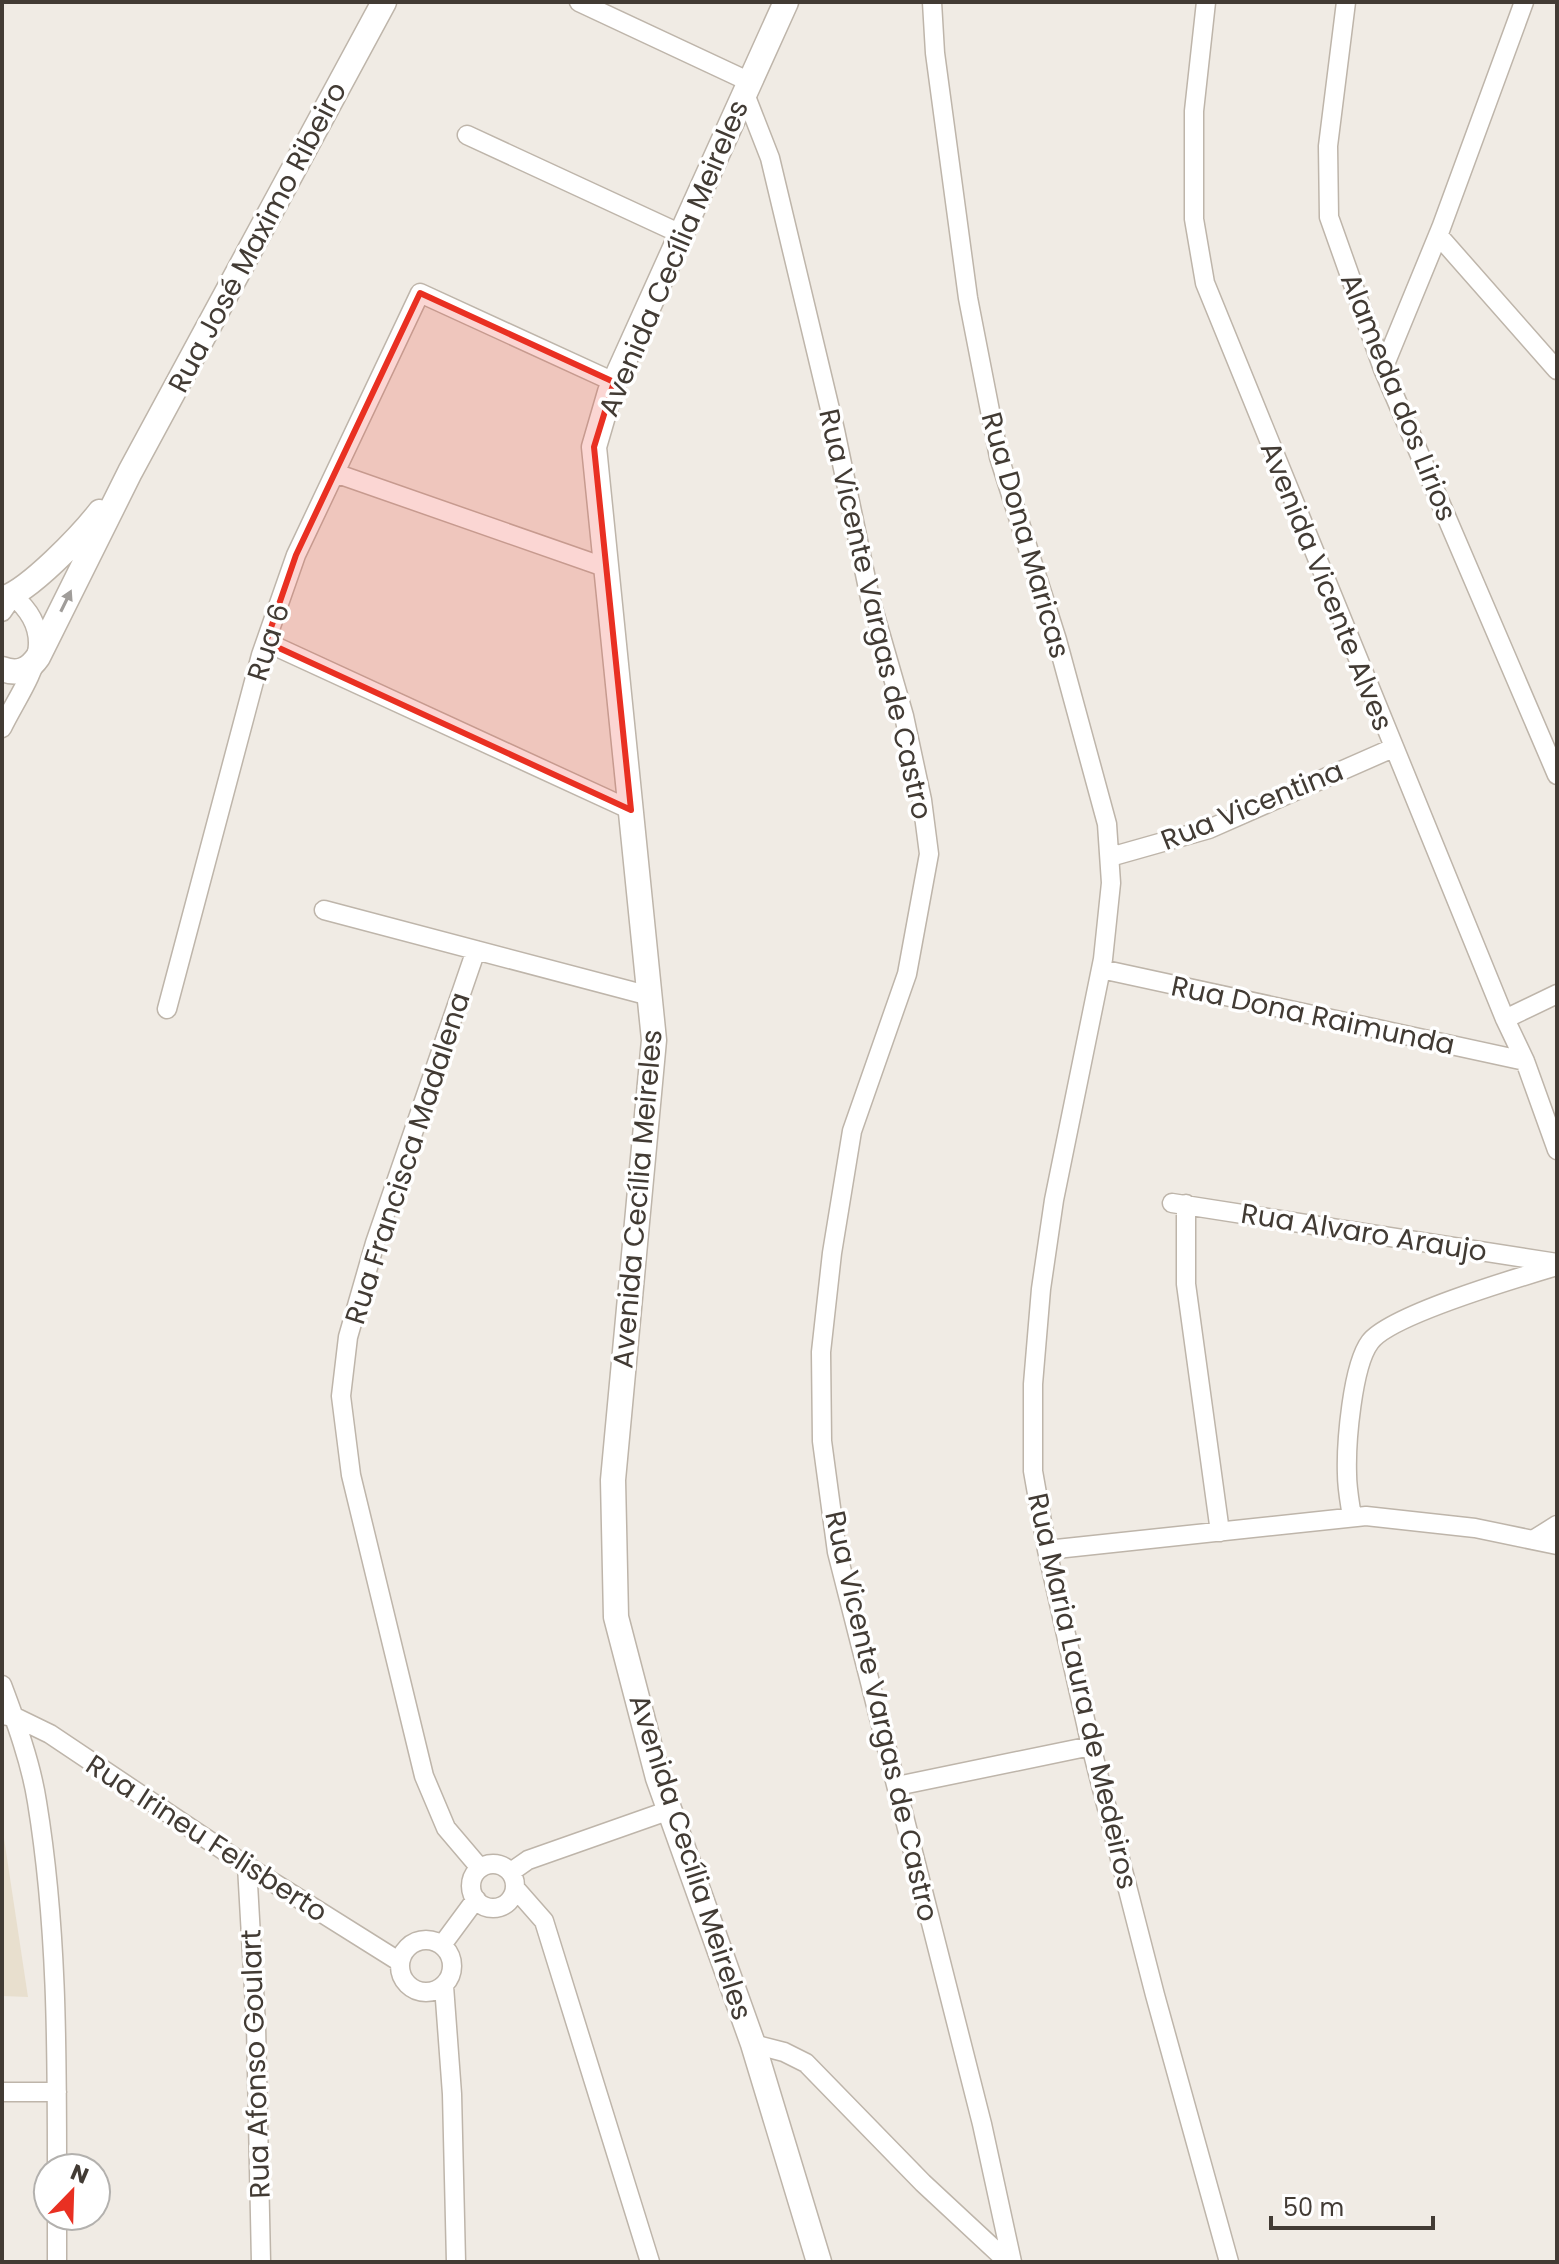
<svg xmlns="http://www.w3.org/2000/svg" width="1559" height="2264" font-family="Poppins,sans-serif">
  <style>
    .education { fill: #e8dfce }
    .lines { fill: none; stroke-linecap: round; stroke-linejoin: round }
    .minor-casing { stroke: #beb5aa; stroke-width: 21 }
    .tertiary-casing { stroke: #beb5aa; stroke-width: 27 }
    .minor { stroke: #fff; stroke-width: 18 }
    .tertiary { stroke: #fff; stroke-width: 24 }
    .oneway { fill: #a09d9a }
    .marked { fill: #e93022; fill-opacity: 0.2; stroke: #e93022; stroke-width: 6; stroke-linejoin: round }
    .labels { text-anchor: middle; stroke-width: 7; stroke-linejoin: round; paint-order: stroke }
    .street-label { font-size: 28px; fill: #423b34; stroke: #fff }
  </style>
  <rect width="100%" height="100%" fill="#f0ebe4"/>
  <path class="education" d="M2,1825L28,1997L2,1996Z"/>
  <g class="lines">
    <defs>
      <path id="minor" d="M579,2L750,82
        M932,2L935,53L968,298L999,457L1057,640L1107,824L1111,883L1103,959L1054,1200L1041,1289L1033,1384V1471L1047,1550L1091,1746L1155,1995L1229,2262
        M1206,2L1194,111V219L1205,283L1505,1019L1525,1061L1557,1150
        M1346,2L1328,146L1329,217L1383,369L1557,775
        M745,94L770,158L835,430L870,598L904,716L922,800L929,854L907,974L852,1131L832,1253L821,1352L822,1441L837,1552L982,2124L1012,2262
        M467,135L681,234
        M1438,235L1557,370
        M1383,369L1441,228L1524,2
        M335,473L607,568
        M2,612L13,596C64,639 25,681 2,728
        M266,642L631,810
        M1110,857L1209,829L1393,748
        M324,910L650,996
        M476,950L375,1243L348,1337L341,1396L351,1475L424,1776L446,1828L480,1868
        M1101,969L1525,1061
        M167,1009L261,655L296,555L420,293L614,382
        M1505,1019L1557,994
        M1172,1203L1557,1263
        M1186,1204V1284L1220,1532
        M1352,1517C1350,1503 1347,1489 1347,1474C1346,1444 1352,1366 1370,1342C1390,1315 1520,1277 1557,1266
        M1533,1540L1557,1525
        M1047,1550L1366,1516L1475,1528L1557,1545
        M2,1685C16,1722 31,1763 37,1802C57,1924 57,2045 57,2168
        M7,1716H13L50,1734L247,1866L400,1962
        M897,1786L1091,1746
        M471 1886a22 22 0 1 1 44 0a22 22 0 1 1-44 0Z
        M247,1866L256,2025L261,2262
        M511,1872L528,1860L670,1810
        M515,1888L544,1921L650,2262
        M400 1966a26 26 0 1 1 52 0a26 26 0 1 1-52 0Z
        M442,1945L476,1899
        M444,1986L452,2094L456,2262
        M753,2044L784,2052L806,2063L923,2183L1008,2262
        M2,2092H57
        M57,2262V2216"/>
      <path id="tertiary" d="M786,2L610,392L594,447L654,1040L613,1480L616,1617L658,1778L753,2044L819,2262
        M2,599C29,591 82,535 100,512
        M2,669C18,675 29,670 38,657L130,472L384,2"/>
    </defs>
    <use href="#minor" class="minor-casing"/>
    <use href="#tertiary" class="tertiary-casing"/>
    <use href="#minor" class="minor"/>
    <use href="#tertiary" class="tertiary"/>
  </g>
  <defs><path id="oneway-solid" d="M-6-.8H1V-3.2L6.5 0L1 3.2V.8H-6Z" transform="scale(2)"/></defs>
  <use class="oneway" href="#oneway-solid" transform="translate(66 601) rotate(-64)"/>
  <path class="marked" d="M420,293L614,382L594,447L631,810L266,642L296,555Z"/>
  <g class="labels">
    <g class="street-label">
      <text transform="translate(257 237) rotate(-62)" y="10">Rua José Maximo Ribeiro</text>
      <text transform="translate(673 258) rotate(-67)" y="10">Avenida Cecília Meireles</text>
      <text transform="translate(1399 397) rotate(68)" y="10">Alameda dos Lirios</text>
      <text transform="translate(1026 535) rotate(74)" y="10">Rua Dona Maricas</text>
      <text transform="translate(1327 586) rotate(68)" y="10">Avenida Vicente Alves</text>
      <text transform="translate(876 614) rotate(77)" y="10">Rua Vicente Vargas de Castro</text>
      <text transform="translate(268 642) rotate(-72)" y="10">Rua 6</text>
      <text transform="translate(1252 805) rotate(-22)" y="10">Rua Vicentina</text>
      <text transform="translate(1313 1015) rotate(12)" y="10">Rua Dona Raimunda</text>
      <text transform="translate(407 1158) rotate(-72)" y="10">Rua Francisca Madalena</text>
      <text transform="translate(637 1199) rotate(-85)" y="10">Avenida Cecília Meireles</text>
      <text transform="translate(1364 1232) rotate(9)" y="10">Rua Alvaro Araujo</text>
      <text transform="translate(1083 1691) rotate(77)" y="10">Rua Maria Laura de Medeiros</text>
      <text transform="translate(882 1716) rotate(77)" y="10">Rua Vicente Vargas de Castro</text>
      <text transform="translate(207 1838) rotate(33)" y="10">Rua Irineu Felisberto</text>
      <text transform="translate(691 1857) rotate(72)" y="10">Avenida Cecília Meireles</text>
      <text transform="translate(255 2064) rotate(-92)" y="10">Rua Afonso Goulart</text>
    </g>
  </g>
  <rect width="1559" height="2264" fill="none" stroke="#423b34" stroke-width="8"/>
  <g transform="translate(72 2192) rotate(23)"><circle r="38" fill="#ffffff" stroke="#b3b1ae" stroke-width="2"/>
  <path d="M0-6L14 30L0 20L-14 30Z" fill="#e93022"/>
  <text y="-12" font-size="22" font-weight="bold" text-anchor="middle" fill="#423b34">N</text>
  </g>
  <path d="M1271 2216v12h162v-12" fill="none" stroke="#423b34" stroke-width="4"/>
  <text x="1283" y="2216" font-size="24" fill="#423b34" stroke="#ffffff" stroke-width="6" paint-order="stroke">50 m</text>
</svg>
